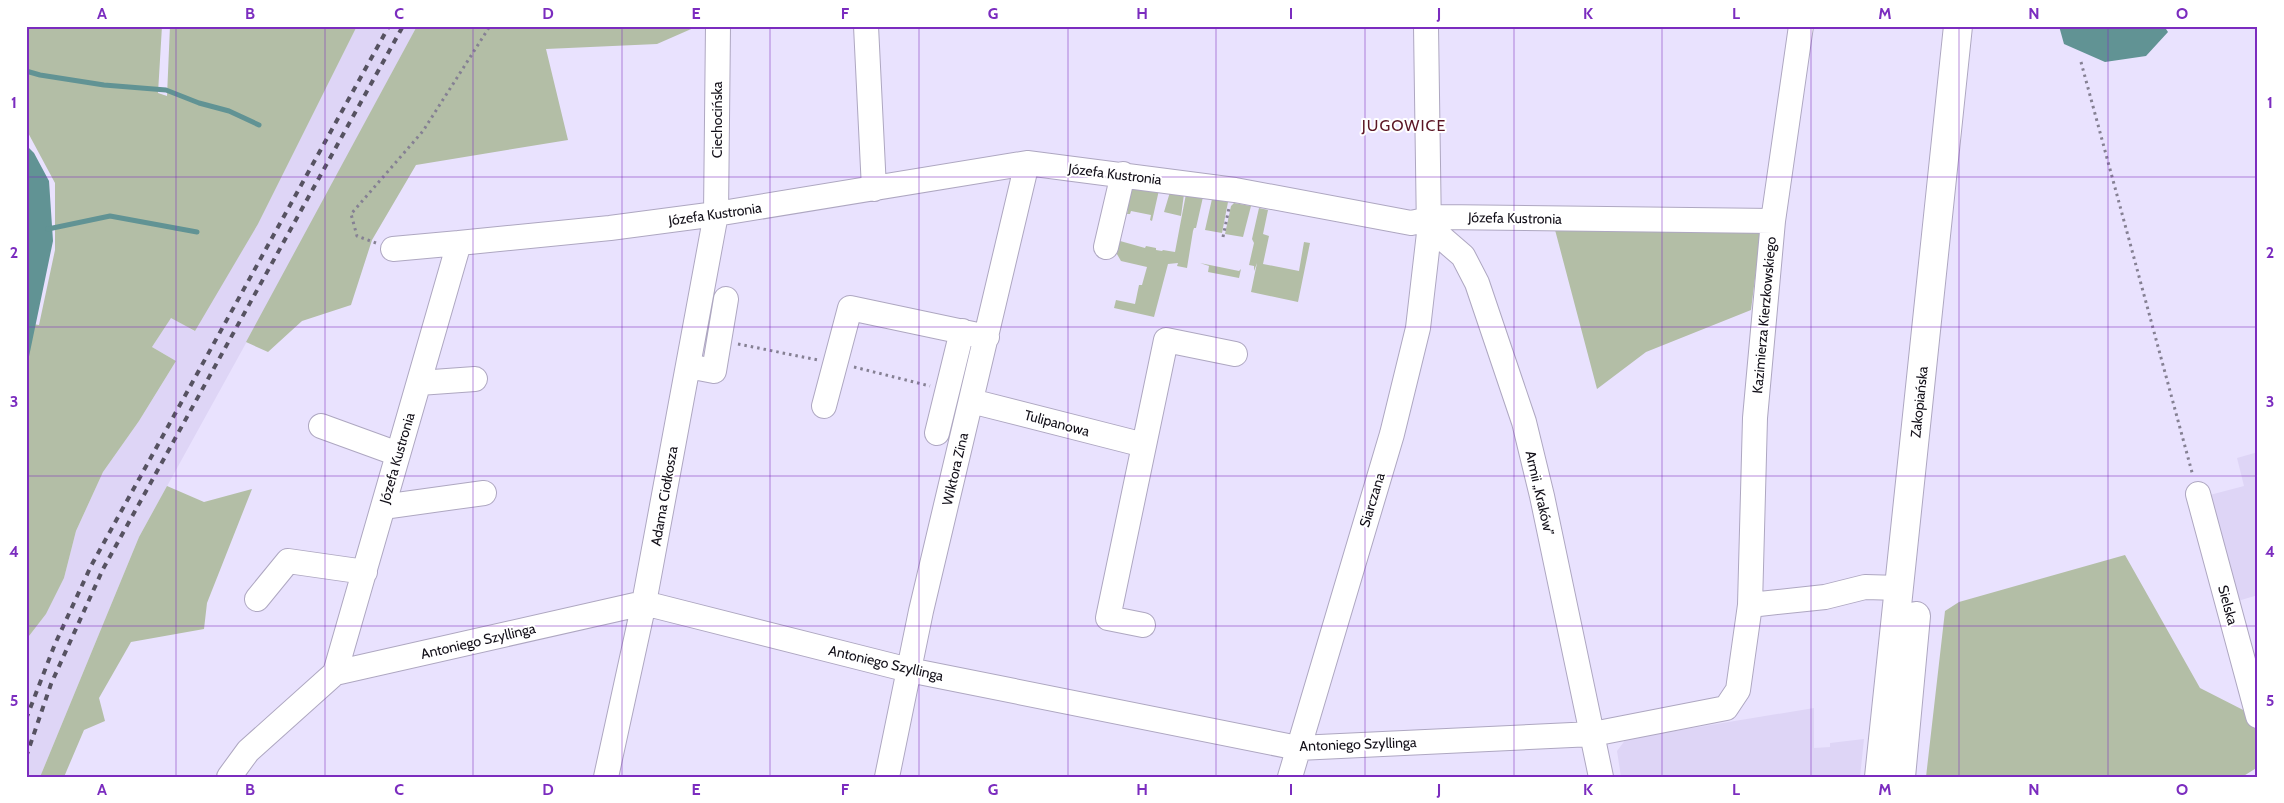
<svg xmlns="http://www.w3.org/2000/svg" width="2284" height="803" font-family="Cabin,sans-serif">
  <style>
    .built { fill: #ded5f6 }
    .green { fill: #b3bea6 }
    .water { fill: #619394 }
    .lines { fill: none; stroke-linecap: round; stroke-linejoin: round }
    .stream { stroke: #619394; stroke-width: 5 }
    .minor-casing { stroke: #aea7c1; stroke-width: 26 }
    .major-casing { stroke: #aea7c1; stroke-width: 30 }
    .path { stroke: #858093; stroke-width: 3; stroke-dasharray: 2.5 4; stroke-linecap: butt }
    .minor { stroke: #fff; stroke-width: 24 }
    .major { stroke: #fff; stroke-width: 28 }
    .rail { stroke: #565261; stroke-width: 4; stroke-dasharray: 6 6; stroke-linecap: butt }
    .grid { fill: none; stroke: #7b2cbf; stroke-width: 1; stroke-opacity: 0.55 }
    .labels { text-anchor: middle; stroke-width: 4; stroke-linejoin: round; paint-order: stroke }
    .street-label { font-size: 14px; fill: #120f18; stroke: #fff }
    .quarter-label { font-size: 16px; letter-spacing: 1px; fill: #5b1625; stroke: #fff }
    .neatline { fill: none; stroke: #7b2cbf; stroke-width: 2 }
    .grid-label { font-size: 16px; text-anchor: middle; font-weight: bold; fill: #7b2cbf }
  </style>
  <rect width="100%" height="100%" fill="#e9e2fe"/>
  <path class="built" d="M357,26H417L278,285L139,537L40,777H26V642L29,636L46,614L64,578L76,531L103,472L139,421L176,361L152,347L171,317L194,331L258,224Z
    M2258,452V595L2231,603L2206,496L2244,486L2237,458Z
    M1814,708V748L1830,747V743L1864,739L1860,777H1621L1617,751L1626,739Z"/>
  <path class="green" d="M26,26H162L158,93L167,96L170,26H357L258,224L195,331L171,318L152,347L176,361L139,421L103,472L76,531L64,578L46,614L29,636L26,642V323L39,325L55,250V183L26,129Z
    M417,26H698L657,44L546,49L568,140L416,165L372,240L351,305L302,321L268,352L246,342Z
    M1126,186L1159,190L1152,221L1150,220L1151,215L1131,211L1130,214H1127L1128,209L1123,208Z
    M1170,192L1184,194L1181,216L1164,212Z
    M1186,194L1203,197L1196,228H1194L1193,231L1187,268L1177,266L1178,263L1168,264L1154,317L1114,308L1116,300L1135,304L1139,285H1142L1147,267L1121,261L1114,249L1113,239L1145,248L1146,246L1156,248V250L1162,251L1163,250L1175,252Z
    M1212,199L1228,202L1222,233L1205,230Z
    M1234,203L1251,206L1243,237L1225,234L1231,206Z
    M1259,208L1268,210L1263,234L1269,236L1263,264L1299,271L1304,242L1310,243L1298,302L1251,292L1257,263L1254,271V266L1249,265L1254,243L1252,239Z
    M1554,226L1761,231L1751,310L1646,352L1597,389Z
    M1200,263L1239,271L1241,269L1239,278L1208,272L1209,266Z
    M167,486L204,502L252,489L207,603L204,629L131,642L99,698L105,721L84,730L64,777H40L139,537Z
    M2125,555L2200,688L2253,715L2258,733V767L2242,777H1926L1945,611L1959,602Z"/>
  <path class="water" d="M2059,26H2164L2168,32L2146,56L2105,62L2064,44Z
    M26,145L34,153L49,181L53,241L26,371Z"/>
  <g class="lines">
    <path class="stream" d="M26,71L40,75L104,85L166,90L199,103L229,111L259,125
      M48,229L110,216L197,232"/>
    <defs>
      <path id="minor" d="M866,26L874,189
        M1429,233L1441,237L1463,256L1477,283L1524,422L1542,496L1601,777
        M1106,247L1123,174
        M393,249L459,243
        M688,366L714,371L726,299
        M419,383L475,379
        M971,401L1144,445
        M824,406L850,308L987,337
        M321,426L398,454
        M937,433L962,331
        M2198,494L2258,716
        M383,507L484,493
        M257,599L288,561L365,572
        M1750,605L1825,597L1865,587L1900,588
        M1143,625L1108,618L1166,340L1235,354
        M335,673L459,243L610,228L716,214L1027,163L1235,190L1411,223L1439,217L1773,221
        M229,777L248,751L335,673L644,603L909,670L1298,748L1593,734L1726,708L1738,690L1750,605L1755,418L1773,221L1801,26
        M606,777L644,603L716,214L718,26
        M887,777L921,611L1027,163
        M1290,777L1392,434L1418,328L1429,233L1426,26"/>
      <path id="major" d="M1879,777L1958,26
        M1901,777L1916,616"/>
    </defs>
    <use href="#minor" class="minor-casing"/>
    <use href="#major" class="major-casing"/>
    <path class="path" d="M2081,62L2193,476
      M1223,237L1229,208
      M376,243L357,236L351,214L423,131L490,26
      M738,344L818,360
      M854,367L930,386"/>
    <use href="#minor" class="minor"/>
    <use href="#major" class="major"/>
    <path class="rail" d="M26,719L55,644L91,566L389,26
      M26,757L51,684L103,569L403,26"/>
  </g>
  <path class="grid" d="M176,26V777M325,26V777M473,26V777M622,26V777M770,26V777M919,26V777M1068,26V777M1216,26V777M1365,26V777M1514,26V777M1662,26V777M1811,26V777M1959,26V777M2108,26V777M26,177H2258M26,327H2258M26,476H2258M26,626H2258"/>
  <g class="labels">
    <g class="street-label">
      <text transform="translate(717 120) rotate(-90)" y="5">Ciechocińska</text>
      <text transform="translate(1115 174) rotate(7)" y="5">Józefa Kustronia</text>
      <text transform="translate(715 214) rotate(-8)" y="5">Józefa Kustronia</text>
      <text transform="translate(1515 218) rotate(1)" y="5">Józefa Kustronia</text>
      <text transform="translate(1764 315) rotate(-85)" y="5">Kazimierza Kierzkowskiego</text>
      <text transform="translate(1919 402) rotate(-84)" y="5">Zakopiańska</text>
      <text transform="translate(1057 423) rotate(15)" y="5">Tulipanowa</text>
      <text transform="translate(397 458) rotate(-74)" y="5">Józefa Kustronia</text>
      <text transform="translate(955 469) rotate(-77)" y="5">Wiktora Zina</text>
      <text transform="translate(1540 493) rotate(77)" y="5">Armii „Kraków”</text>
      <text transform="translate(664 496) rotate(-80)" y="5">Adama Ciołkosza</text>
      <text transform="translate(1372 500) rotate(-73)" y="5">Siarczana</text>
      <text transform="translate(2228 605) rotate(75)" y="5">Sielska</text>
      <text transform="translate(478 641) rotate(-13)" y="5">Antoniego Szyllinga</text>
      <text transform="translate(886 663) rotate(13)" y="5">Antoniego Szyllinga</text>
      <text transform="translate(1358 744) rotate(-2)" y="5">Antoniego Szyllinga</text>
    </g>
    <g class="quarter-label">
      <text x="1404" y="131">JUGOWICE</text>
    </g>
  </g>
  <rect width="2284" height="803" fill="none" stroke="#ffffff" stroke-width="55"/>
  <rect x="28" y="28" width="2228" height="748" class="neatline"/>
  <g class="grid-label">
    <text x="102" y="19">A</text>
    <text x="250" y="19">B</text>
    <text x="399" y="19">C</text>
    <text x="548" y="19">D</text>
    <text x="696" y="19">E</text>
    <text x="845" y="19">F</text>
    <text x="993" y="19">G</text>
    <text x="1142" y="19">H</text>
    <text x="1291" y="19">I</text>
    <text x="1439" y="19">J</text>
    <text x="1588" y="19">K</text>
    <text x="1736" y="19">L</text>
    <text x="1885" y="19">M</text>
    <text x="2034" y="19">N</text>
    <text x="2182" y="19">O</text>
    <text x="14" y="108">1</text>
    <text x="2270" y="108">1</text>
    <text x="14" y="258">2</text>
    <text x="2270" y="258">2</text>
    <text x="14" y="407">3</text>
    <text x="2270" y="407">3</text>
    <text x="14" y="557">4</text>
    <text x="2270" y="557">4</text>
    <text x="14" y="706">5</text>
    <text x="2270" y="706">5</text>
    <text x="102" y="795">A</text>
    <text x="250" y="795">B</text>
    <text x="399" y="795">C</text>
    <text x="548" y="795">D</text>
    <text x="696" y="795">E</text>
    <text x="845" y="795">F</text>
    <text x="993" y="795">G</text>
    <text x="1142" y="795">H</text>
    <text x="1291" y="795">I</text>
    <text x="1439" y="795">J</text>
    <text x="1588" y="795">K</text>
    <text x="1736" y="795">L</text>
    <text x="1885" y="795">M</text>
    <text x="2034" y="795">N</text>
    <text x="2182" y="795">O</text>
  </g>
</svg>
